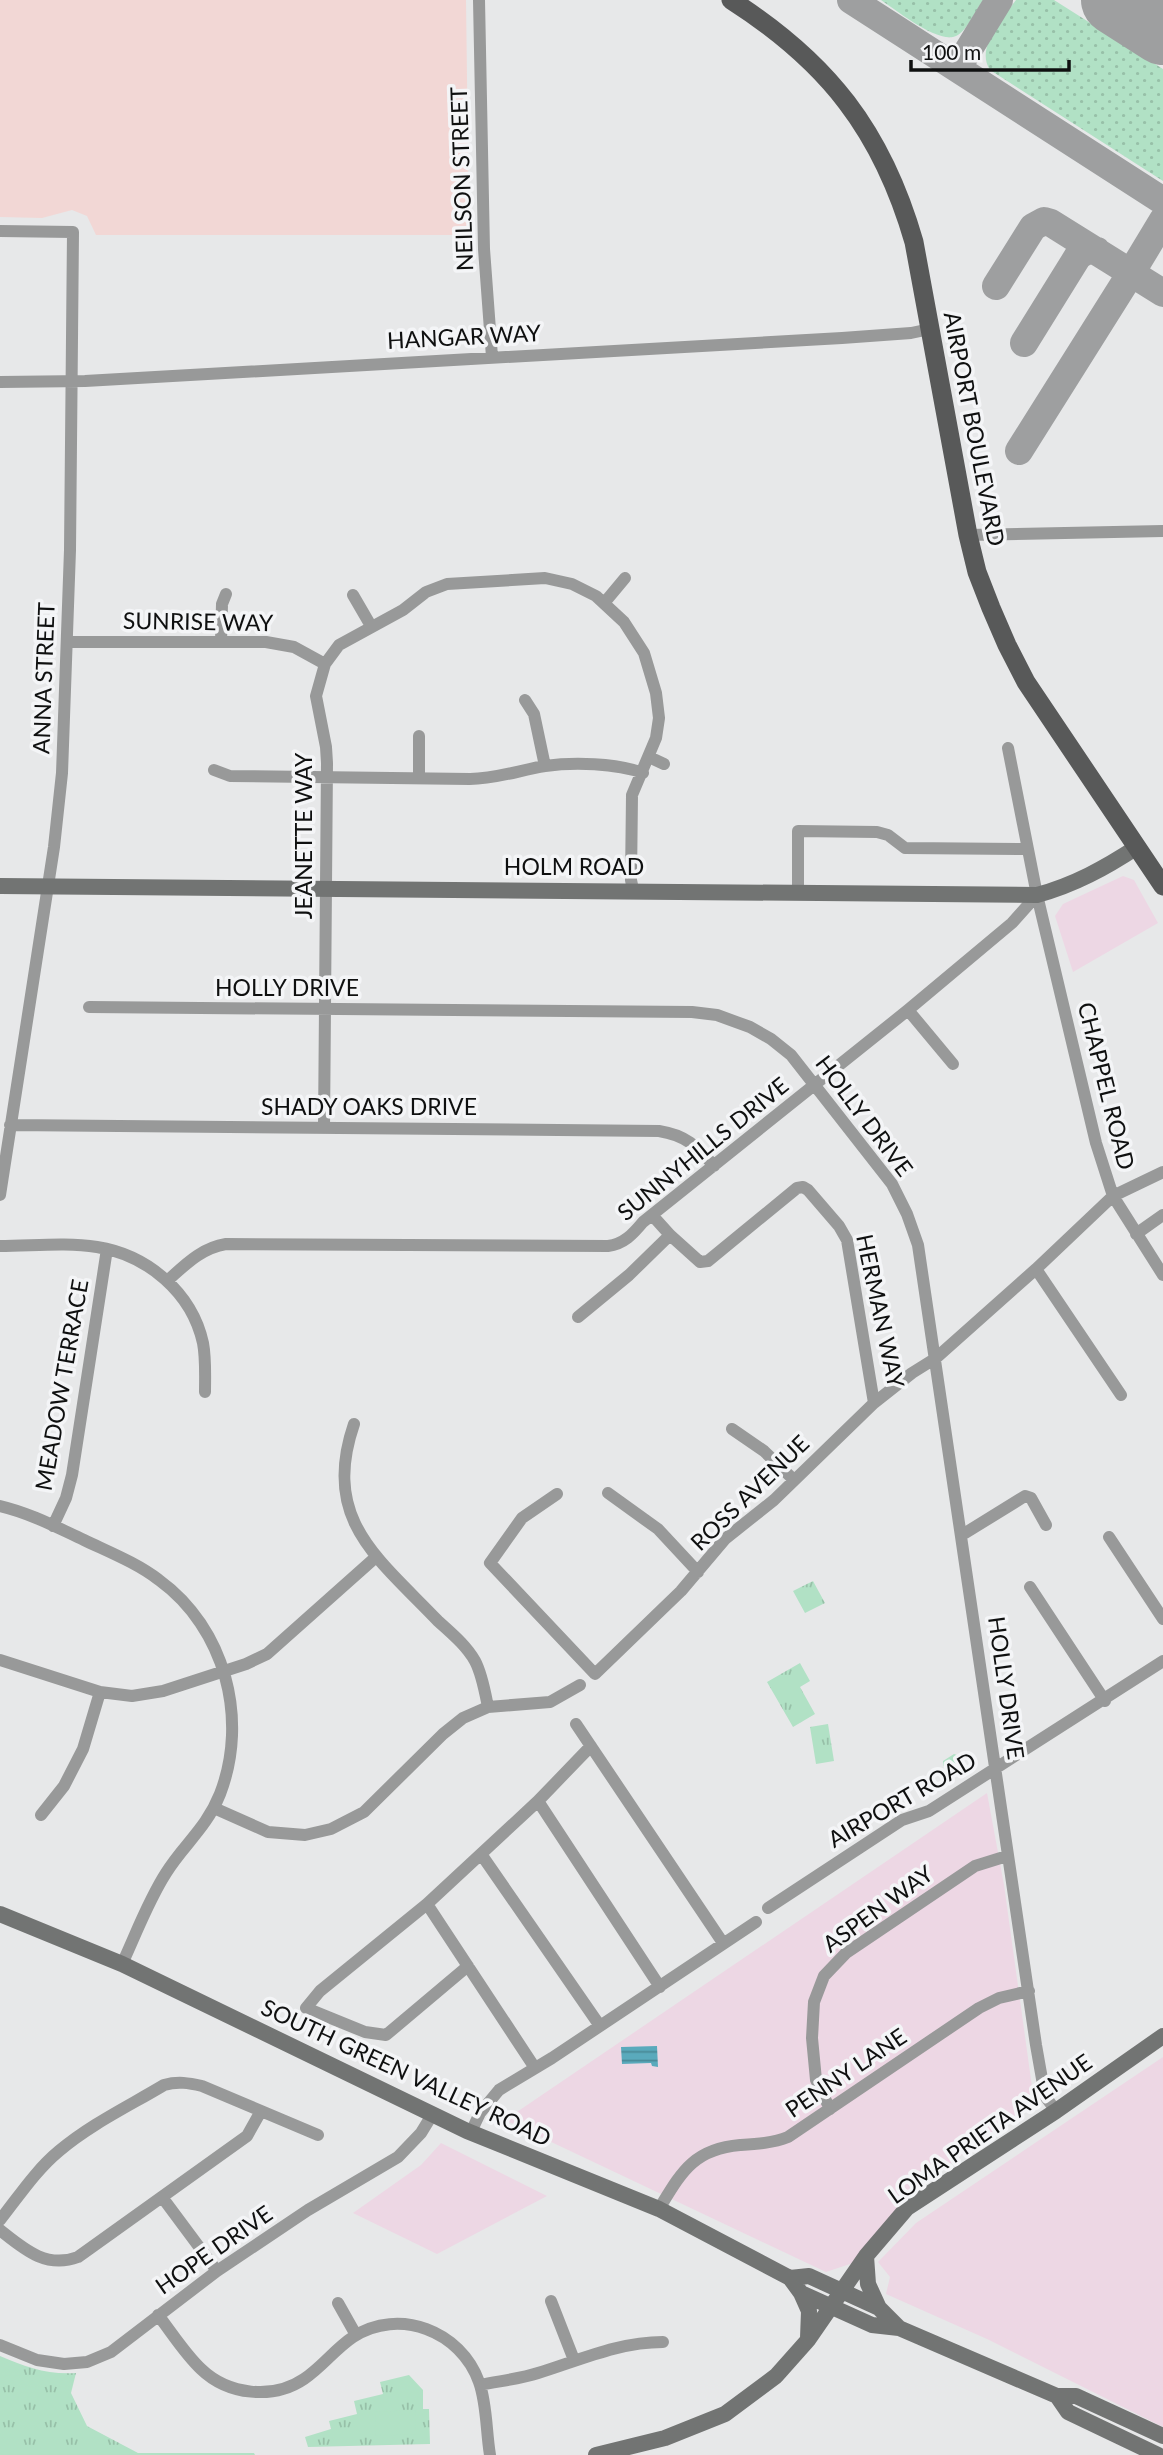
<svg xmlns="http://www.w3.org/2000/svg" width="1163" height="2455" font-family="Lato,sans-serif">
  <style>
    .commercial { fill: #edd7e4 }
    .medical { fill: #f2d7d5 }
    .grass { fill: url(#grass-dots) }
    .park { fill: url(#park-tufts) }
    .pitch { fill: #b1e1c5 }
    .water { fill: url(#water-rules) }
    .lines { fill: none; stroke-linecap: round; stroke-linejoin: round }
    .taxiway { stroke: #9e9fa0; stroke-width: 28 }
    .runway { stroke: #9e9fa0; stroke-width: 70 }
    .street { stroke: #989999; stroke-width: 12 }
    .secondary { stroke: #727473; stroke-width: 16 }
    .primary { stroke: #585959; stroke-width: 19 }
    .labels { text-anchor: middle; stroke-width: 7; stroke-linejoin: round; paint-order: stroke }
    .street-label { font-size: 23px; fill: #0f1010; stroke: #f4f5f7 }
  </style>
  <defs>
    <pattern id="grass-dots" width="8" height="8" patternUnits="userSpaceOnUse" patternTransform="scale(1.75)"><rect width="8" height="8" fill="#b1e1c5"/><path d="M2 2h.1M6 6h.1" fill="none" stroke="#97c0a8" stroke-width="1.8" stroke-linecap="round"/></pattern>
    <pattern id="park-tufts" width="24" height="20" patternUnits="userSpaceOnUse" patternTransform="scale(1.75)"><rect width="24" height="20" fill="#b1e1c5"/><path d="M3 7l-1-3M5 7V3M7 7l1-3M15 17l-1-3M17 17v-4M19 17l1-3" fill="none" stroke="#97c0a8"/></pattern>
    <pattern id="water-rules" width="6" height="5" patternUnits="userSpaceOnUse" patternTransform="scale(1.75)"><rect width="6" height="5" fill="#5aaabc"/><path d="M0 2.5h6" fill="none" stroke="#498997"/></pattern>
  </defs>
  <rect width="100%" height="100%" fill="#e7e8e9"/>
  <path class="commercial" d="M1123,876L1134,880L1158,923L1073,972L1055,916L1063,904Z
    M987,1793L1004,1885L1033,2094L1029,2105L908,2195L853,2263L826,2272L505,2120Z
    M1163,2057V2427L987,2339L886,2294L890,2277L878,2262L916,2223Z
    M441,2143L547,2196L437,2254L353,2213L421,2165Z"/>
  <path class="medical" d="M0,0H466L469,235H96L87,216L72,210L42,218L0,217Z"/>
  <path class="grass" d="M881,0H983C976,10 967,31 956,36C938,44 896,10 881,0Z
    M1016,0H1054L1163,69V181L990,70C975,48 1003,18 1016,0Z"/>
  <path class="park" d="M813,1581L825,1603L805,1613L793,1591Z
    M800,1663L810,1681L800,1687L815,1714L793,1727L767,1682Z
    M828,1724L834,1761L816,1764L810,1727Z
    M954,1754L957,1755L964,1766L949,1775L943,1765V1761Z
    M0,2356C25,2367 48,2375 76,2373L71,2393L87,2426L138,2453H254L255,2455H0Z
    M409,2375L423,2390V2409H429L430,2444L308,2447L305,2437L331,2429L329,2421L357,2414L354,2401L383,2394L380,2382Z"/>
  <path class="pitch" d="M415,2410L416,2434L376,2436L375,2412Z"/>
  <path class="water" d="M657,2046L658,2067L652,2066L651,2063L622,2064L621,2047Z"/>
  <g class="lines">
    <path class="taxiway" d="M851,0L1163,201
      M958,67L999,0
      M1163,220L1131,273L1163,293
      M996,286L1033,227L1044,221L1051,223L1131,273L1019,451
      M1024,343L1078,256L1087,250L1097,251"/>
    <path class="runway" d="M1116,0L1163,30"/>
    <path class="street" d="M479,0L484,249L492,357
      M0,231L73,232L70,550L62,773L54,847L0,1195
      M0,382L85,381L842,338L911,333L930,329
      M968,535L1163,531
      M353,595L371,626
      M605,602L625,578
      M67,642H266L294,647L325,664
      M221,642L222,604L226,594
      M525,700L534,714L545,766
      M1008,748L1037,895L1096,1143L1113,1196L1163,1275
      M649,757L664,764
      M214,770L230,776L470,779C496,779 520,770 545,766C573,762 616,763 643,773
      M419,778V736
      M798,892V831L877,832L888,835L905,848L1028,849
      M89,1007L692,1012L717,1015L750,1027L771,1039L791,1055L892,1184L907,1214L918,1245L1036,2045L1045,2096L1056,2111
      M908,1010L953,1064
      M10,1125L659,1131C685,1135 697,1146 714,1166
      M324,1128L327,763L326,747L316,696L325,664L339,645L403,610L426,592L447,584L545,578L572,584L596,596L624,622L644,653L656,693L659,718L656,738L632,795L631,880L633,890
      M652,1215L670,1235L700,1262L708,1261L797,1188L803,1187L808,1190L839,1226L847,1240L874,1403L912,1373L936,1358L1036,1269L1113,1196L1163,1172
      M1136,1234L1163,1215
      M0,1246C32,1246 66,1242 97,1247C148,1255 192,1293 203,1343C206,1359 205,1376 205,1392
      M1036,1269L1121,1395
      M167,1281C185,1265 201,1248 226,1244L608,1246C624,1244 633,1234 643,1222L908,1010L1012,923L1037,895
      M578,1317L629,1275L670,1235
      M354,1424C321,1520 378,1558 438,1621C451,1633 466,1645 475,1661C482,1674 485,1692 488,1707
      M732,1429L764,1451L794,1480
      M608,1493L658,1529L698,1572
      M557,1494L522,1518L490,1563L595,1674L681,1591L725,1539L774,1500L874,1403
      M0,1506C30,1513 56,1527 84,1540C109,1552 137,1563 159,1580C225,1628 249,1719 220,1794C206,1829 184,1844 166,1873C148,1901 136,1934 122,1964
      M53,1526L66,1498L72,1475L107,1249
      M962,1535L1025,1496L1031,1498L1046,1525
      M1109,1537L1163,1619
      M1030,1587L1105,1701
      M0,1660L100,1692L132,1696L163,1691L246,1664L267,1654L376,1557
      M576,1724L723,1943
      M538,1801L660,1987
      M214,1808L268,1832L305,1835L331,1829L364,1812L443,1734L463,1718L488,1707L550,1702L580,1685
      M41,1815L64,1786L83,1749L100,1692
      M481,1854L600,2026
      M427,1904L535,2068
      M768,1908L902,1820L929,1811L1163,1661
      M468,1966L386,2035L365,2032L306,2008L320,1991L427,1904L538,1801L591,1746
      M830,2109L816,2080L812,2038L814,2002L824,1976L846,1953L975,1866L1007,1856
      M471,2132L480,2113L499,2090L552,2058L756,1922
      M162,2197L217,2271
      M659,2209C681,2173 693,2149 740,2145C756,2144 773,2143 788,2137L979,2008L999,1998L1029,1991
      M0,2220C19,2196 36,2170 59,2151C91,2124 129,2106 164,2085C178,2081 189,2083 202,2086L318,2135
      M0,2230C24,2249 46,2269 78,2257L247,2136L261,2111
      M551,2301L574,2360
      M338,2303L356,2335
      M158,2315C172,2333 185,2354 201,2369C228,2395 273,2400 304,2379C322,2367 335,2349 353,2337C399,2307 461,2331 479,2382C487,2404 486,2431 490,2455
      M0,2345L37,2360L64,2364L87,2362L111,2352L217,2271L308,2210L398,2157L421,2133L432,2115
      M480,2385C499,2381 520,2379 538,2373C580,2360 619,2342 663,2342"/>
    <path class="secondary" d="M0,886L1037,895C1074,885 1105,868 1137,847
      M0,1914L122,1964L467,2131L659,2209L790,2278L801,2293L872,2325L899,2328L1057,2396H1076L1163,2436
      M866,2256L868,2284L879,2308
      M790,2278L809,2276L879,2308L899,2328
      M801,2293L809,2311L808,2338
      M1057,2396L1068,2412L1158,2455
      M596,2455L665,2438L725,2414L776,2376L808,2340L866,2256L907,2208L1056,2111L1163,2036"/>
    <path class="primary" d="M731,0C828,62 882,131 914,242L968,535L977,572L991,608L1007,645L1026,682L1163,886"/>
  </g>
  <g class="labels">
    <g class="street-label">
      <text transform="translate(462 179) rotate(-92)" y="8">NEILSON STREET</text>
      <text transform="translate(464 337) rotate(-3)" y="8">HANGAR WAY</text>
      <text transform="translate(974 429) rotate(79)" y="8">AIRPORT BOULEVARD</text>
      <text transform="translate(198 622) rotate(1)" y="8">SUNRISE WAY</text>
      <text transform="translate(44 678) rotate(-88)" y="8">ANNA STREET</text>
      <text transform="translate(304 836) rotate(-90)" y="8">JEANETTE WAY</text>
      <text x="574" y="875">HOLM ROAD</text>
      <text x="287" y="996">HOLLY DRIVE</text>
      <text transform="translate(1106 1086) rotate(76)" y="8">CHAPPEL ROAD</text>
      <text x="369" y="1115">SHADY OAKS DRIVE</text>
      <text transform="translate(864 1116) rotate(53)" y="8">HOLLY DRIVE</text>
      <text transform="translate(703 1149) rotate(-39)" y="8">SUNNYHILLS DRIVE</text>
      <text transform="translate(880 1311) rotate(78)" y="8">HERMAN WAY</text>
      <text transform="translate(62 1385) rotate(-80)" y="8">MEADOW TERRACE</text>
      <text transform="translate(750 1493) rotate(-44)" y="8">ROSS AVENUE</text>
      <text transform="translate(1006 1688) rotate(82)" y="8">HOLLY DRIVE</text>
      <text transform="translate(902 1800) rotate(-30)" y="8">AIRPORT ROAD</text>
      <text transform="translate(878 1909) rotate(-36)" y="8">ASPEN WAY</text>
      <text transform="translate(406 2073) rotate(25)" y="8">SOUTH GREEN VALLEY ROAD</text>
      <text transform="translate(846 2073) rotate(-34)" y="8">PENNY LANE</text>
      <text transform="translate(990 2129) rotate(-35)" y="8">LOMA PRIETA AVENUE</text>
      <text transform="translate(214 2250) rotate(-35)" y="8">HOPE DRIVE</text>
    </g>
  </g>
  <path d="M911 60v10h158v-10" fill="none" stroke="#0f1010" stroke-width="3.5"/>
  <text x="922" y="60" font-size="21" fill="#0f1010" stroke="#f4f5f7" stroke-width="5" paint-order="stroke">100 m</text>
</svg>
